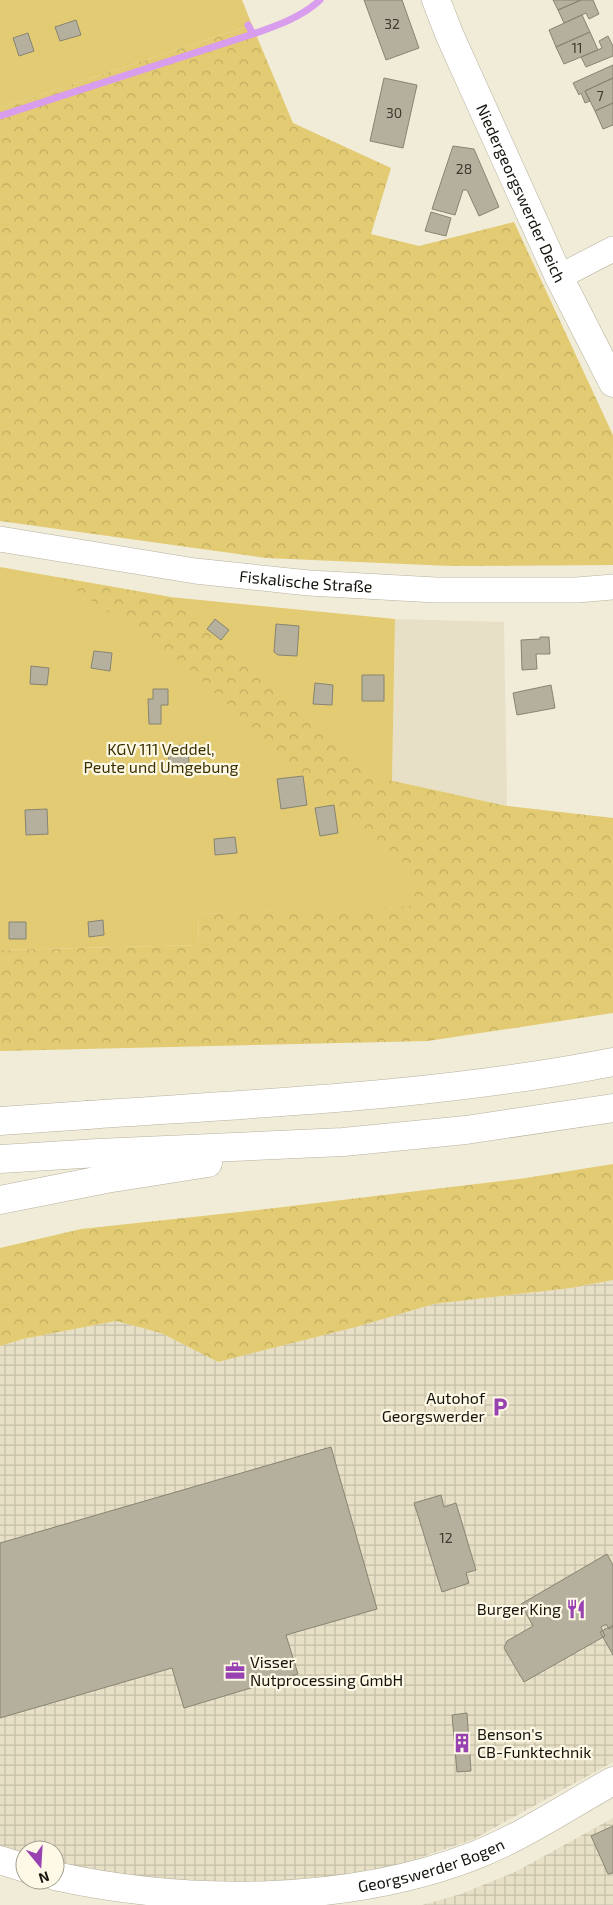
<svg xmlns="http://www.w3.org/2000/svg" width="613" height="1905" font-family="'Exo 2',sans-serif">
  <style>
    .built { fill: #e7e0c6 }
    .industrial { fill: url(#industrial-grid) }
    .green { fill: #e2cb72 }
    .forest { fill: url(#forest-crowns) }
    .lines { fill: none; stroke-linecap: round; stroke-linejoin: round }
    .stream { stroke: #d99ded; stroke-width: 7 }
    .building { fill: #b4b09d; stroke: #888472 }
    .minor-casing { stroke: #b6b19e; stroke-width: 26 }
    .tertiary-casing { stroke: #b6b19e; stroke-width: 29 }
    .trunk-casing { stroke: #b6b19e; stroke-width: 29 }
    .motorway-casing { stroke: #b6b19e; stroke-width: 29 }
    .minor { stroke: #fff; stroke-width: 25 }
    .tertiary { stroke: #fff; stroke-width: 28 }
    .trunk { stroke: #fff; stroke-width: 28 }
    .motorway { stroke: #fff; stroke-width: 28 }
    .labels { text-anchor: middle; stroke-width: 4.5; stroke-linejoin: round; paint-order: stroke }
    .number-label { font-size: 14px; fill: #3d3a30 }
    .street-label { font-size: 16px; fill: #15130c; stroke: #fef9e6 }
    .park-label { font-size: 16px; fill: #3b3001; stroke: #fef9e6 }
    .poi-label { font-size: 16px; fill: #15130c; stroke: #fef9e6; text-anchor: end }
  </style>
  <defs>
    <pattern id="industrial-grid" width="8" height="8" patternUnits="userSpaceOnUse" patternTransform="scale(1.25)"><rect width="8" height="8" fill="#e7e0c6"/><path d="M0 4h8M4 0v8" fill="none" stroke="#c5bfa9"/></pattern>
    <pattern id="forest-crowns" width="20" height="18" patternUnits="userSpaceOnUse" patternTransform="scale(1.25)"><rect width="20" height="18" fill="#e2cb72"/><path d="M2 6a3 3 0 1 1 6 0M12 15a3 3 0 1 1 6 0" fill="none" stroke="#c1ad62"/></pattern>
  </defs>
  <rect width="100%" height="100%" fill="#f1ecd8"/>
  <path class="built" d="M395,619L504,622L507,806L392,781Z"/>
  <path class="industrial" d="M613,1280V1762L474,1839L373,1874L241,1883L123,1880L55,1862V1850H25V1854L0,1847V1346L23,1339L116,1321L161,1333L218,1362L356,1327L434,1304L571,1288Z
    M613,1818V1905H422L461,1894L517,1871Z"/>
  <path class="green" d="M0,0H242L252,25L0,108Z
    M0,567L170,597L395,619L392,781L465,797L412,871V907L199,914L198,945L0,950Z"/>
  <path class="forest" d="M252,25L293,123L391,168L371,234L419,246L514,222L613,435V565L451,566L266,558L0,521V108Z
    M57,577L170,597L370,776L507,806L613,818V1013L428,1041L0,1051V950L198,945L199,914L412,906V870L307,778L184,664Z
    M613,1164V1280L571,1288L434,1304L356,1327L218,1362L161,1333L116,1321L23,1339L0,1346V1248L81,1229L258,1210L526,1178Z"/>
  <g class="lines">
    <path class="stream" d="M248,25L253,34
      M0,116L253,34C276,26 302,17 320,0"/>
  </g>
  <path class="building" d="M364,0H402L419,48L386,60Z
    M553,0H581L558,10Z
    M581,0H593L599,14L589,19L586,13L564,23L558,10Z
    M582,15L590,32L556,47L549,30Z
    M76,20L81,35L60,41L55,27Z
    M590,32L598,50L564,64L556,47Z
    M28,33L34,51L19,56L13,38Z
    M608,36L613,46V56L586,67L581,57L602,48L599,41Z
    M613,65V78L585,91L590,101L585,103L581,93L579,95L573,83Z
    M384,78L417,85L403,148L370,141Z
    M613,78V103L595,111L585,91Z
    M613,103V125L603,129L595,111Z
    M453,146L474,149L499,207L479,216L467,190H463L455,215L432,209Z
    M431,212L451,218L446,236L425,231Z
    M215,619L229,630L221,640L207,629Z
    M276,624L299,626L297,656L278,655L274,652Z
    M540,637H549L550,654H536L537,669L522,670L521,640L540,639Z
    M94,651L112,653L110,671L91,668Z
    M31,666L49,668L47,685L30,684Z
    M362,675H384V701H362Z
    M315,683L333,685L332,705L313,704Z
    M551,685L555,708L517,715L513,693Z
    M153,689H168V705H161V724H149L148,699H153Z
    M188,745L189,764H169L168,746Z
    M303,776L307,805L281,809L277,779Z
    M334,805L338,833L320,836L315,808Z
    M47,809L48,834L26,835L25,810Z
    M235,837L237,853L215,855L214,839Z
    M103,920L104,935L89,937L88,922Z
    M9,922H26V939H9Z
    M331,1447L377,1609L286,1635L298,1674L184,1708L172,1668L0,1718V1543Z
    M441,1495L444,1507L456,1503L476,1570L466,1573L469,1583L442,1592L414,1503Z
    M607,1554L613,1565V1627L609,1629L606,1624L601,1627L605,1636L524,1682L504,1648L507,1641L533,1626L521,1604Z
    M613,1625V1655L600,1632Z
    M467,1713L471,1771L457,1772L452,1715Z
    M613,1826V1873L608,1874L591,1836Z"/>
  <g class="lines">
    <defs>
      <g id="minor">
        <path d="M559,277L613,249"/>
        <path id="s1" d="M0,539L195,571L309,583L436,590H577L613,587"/>
      </g>
      <g id="tertiary">
        <path id="s2" d="M436,0L450,36L559,277L613,383"/>
        <path d="M0,1860L25,1868"/>
        <path id="s3" d="M55,1876C187,1905 349,1905 476,1855C524,1836 568,1806 613,1781"/>
      </g>
      <path id="trunk" d="M87,1115C263,1103 440,1096 613,1062
        M0,1159L98,1153L343,1142L466,1130L613,1108
        M0,1200L106,1179L208,1163"/>
      <path id="motorway" d="M0,1121L87,1115"/>
    </defs>
    <use href="#minor" class="minor-casing"/>
    <use href="#tertiary" class="tertiary-casing"/>
    <use href="#trunk" class="trunk-casing"/>
    <use href="#motorway" class="motorway-casing"/>
    <use href="#minor" class="minor"/>
    <use href="#tertiary" class="tertiary"/>
    <use href="#trunk" class="trunk"/>
    <use href="#motorway" class="motorway"/>
  </g>
  <defs>
    <symbol id="parking-bare" viewBox="-9 -9 18 18"><path d="M-3.5-5.5H1a3.5 3.5 0 0 1 0 7H-1V5.5H-3.5ZM-1-3.4V-.6H.8a1.4 1.4 0 0 0 0-2.8Z" fill="#9742b0" stroke="#fef9e6" stroke-width="2.5" paint-order="stroke"/></symbol>
    <symbol id="restaurant-bare" viewBox="-9 -9 18 18"><path d="M-5-6h1v4h1v-4h1v4h1v-4h1v5L-1.5 .5V6h-2V.5L-5-1ZM5-6V6H3V1.5H1.5Q1.5-4 5-6Z" fill="#9742b0" stroke="#fef9e6" stroke-width="2.5" paint-order="stroke"/></symbol>
    <symbol id="office-bare" viewBox="-9 -9 18 18"><path d="M-6-3h4V-5.5h4V-3h4V5H-6ZM-1-4.5V-3h2v-1.5ZM-6 0V1H6V0Z" fill="#9742b0" stroke="#fef9e6" stroke-width="2.5" paint-order="stroke"/></symbol>
    <symbol id="building-bare" viewBox="-9 -9 18 18"><path d="M-4-6H4V6H1V3H-1V6H-4ZM-2.5-4.3h1.7v1.8h-1.7ZM.8-4.3h1.7v1.8H.8ZM-2.5-1h1.7V.8h-1.7ZM.8-1h1.7V.8H.8Z" fill="#9742b0" stroke="#fef9e6" stroke-width="2.5" paint-order="stroke"/></symbol>
  </defs>
  <g fill-rule="evenodd">
    <use href="#parking-bare" x="486" y="1393" width="28" height="28"/>
    <use href="#restaurant-bare" x="562" y="1595" width="28" height="28"/>
    <use href="#office-bare" x="221" y="1657" width="28" height="28"/>
    <use href="#building-bare" x="448" y="1729" width="28" height="28"/>
  </g>
  <g class="labels">
    <g class="number-label">
      <text x="392" y="29">32</text>
      <text x="577" y="53">11</text>
      <text x="600" y="101">7</text>
      <text x="394" y="118">30</text>
      <text x="464" y="174">28</text>
      <text x="446" y="1543">12</text>
    </g>
    <g class="street-label">
      <text dy="6" stroke="none"><textPath href="#s2" startOffset="211">Niedergeorgswerder Deich</textPath></text>
      <text dy="6" stroke="none"><textPath href="#s1" startOffset="309">Fiskalische Straße</textPath></text>
      <text dy="6" stroke="none"><textPath href="#s3" startOffset="381">Georgswerder Bogen</textPath></text>
    </g>
    <g class="park-label">
      <text x="161" y="755">KGV 111 Veddel,<tspan x="161" dy="18">Peute und Umgebung</tspan></text>
    </g>
    <g class="poi-label">
      <text x="485" y="1404">Autohof<tspan x="485" dy="18">Georgswerder</tspan></text>
      <text x="561" y="1615">Burger King</text>
      <text x="250" y="1668" text-anchor="start">Visser<tspan x="250" dy="18">Nutprocessing GmbH</tspan></text>
      <text x="477" y="1740" text-anchor="start">Benson's<tspan x="477" dy="18">CB-Funktechnik</tspan></text>
    </g>
  </g>
  <g transform="translate(40 1865) rotate(162)"><circle r="24" fill="#fef9e6" stroke="#a19d8f"/>
  <path d="M0-4L9 19L0 12L-9 19Z" fill="#9742b0"/>
  <text y="-8" font-size="14" font-weight="bold" text-anchor="middle" fill="#15130c">N</text>
  </g>
</svg>
